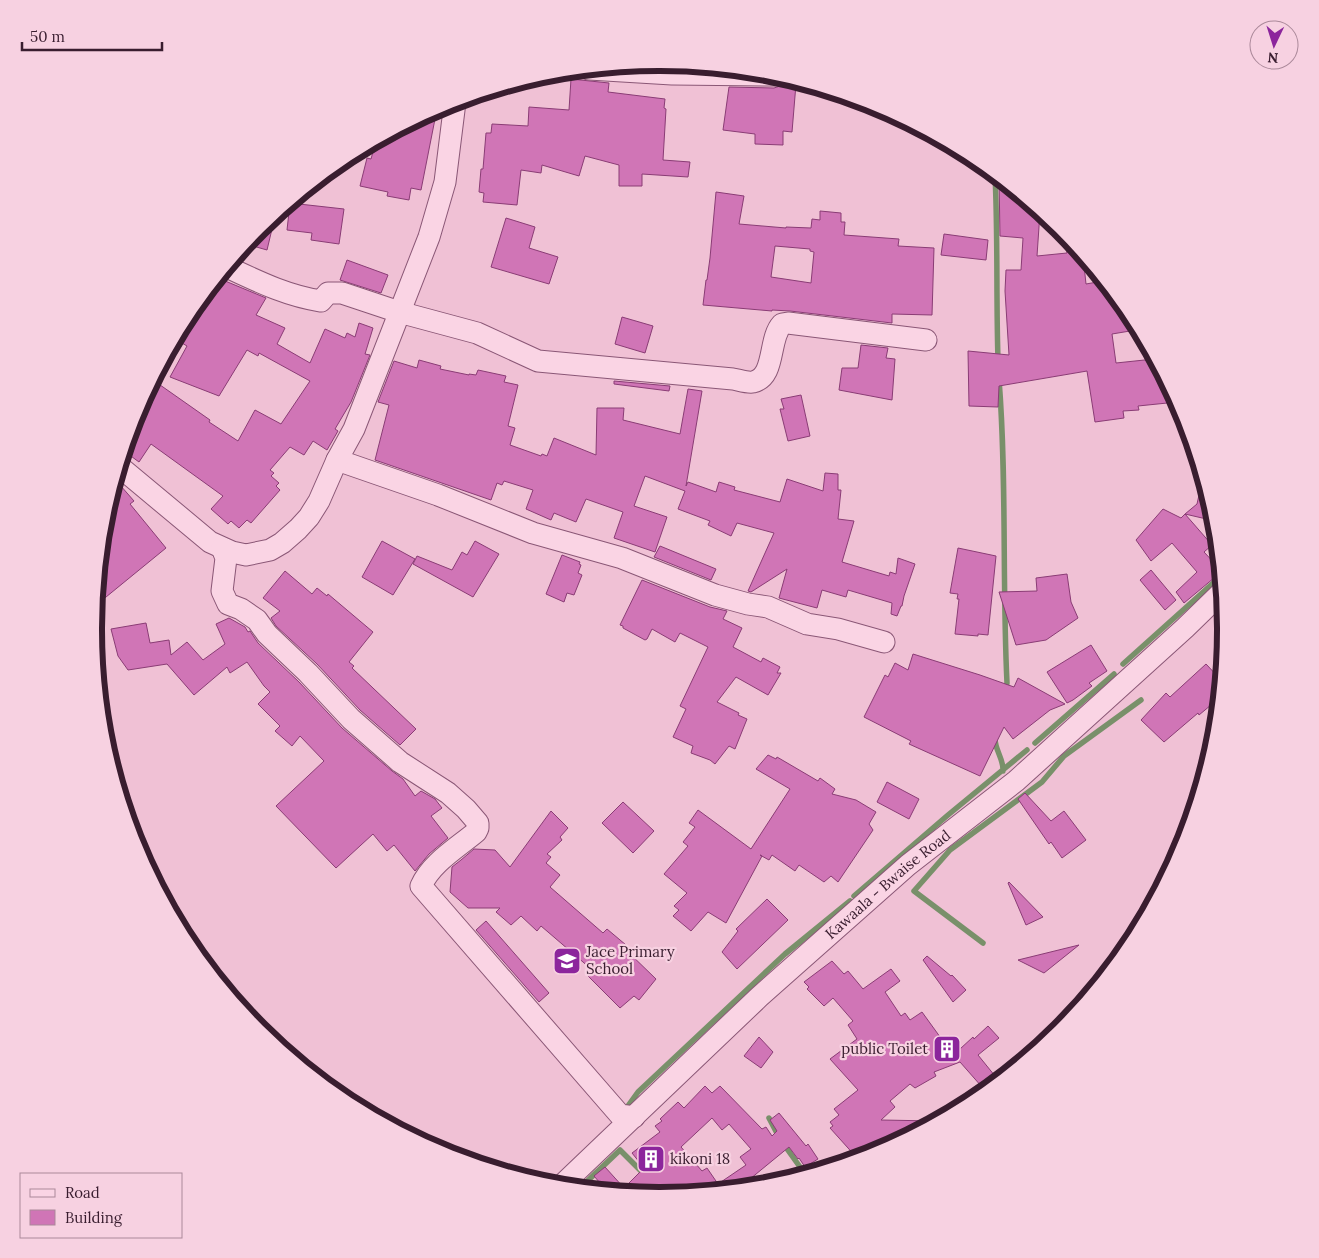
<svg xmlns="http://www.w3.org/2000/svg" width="1319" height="1258" font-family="Lora,serif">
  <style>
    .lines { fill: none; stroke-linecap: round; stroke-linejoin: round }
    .stream { stroke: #79906a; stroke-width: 5.5 }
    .building { fill: #d075b6; stroke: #8a3c75; fill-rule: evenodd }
    .street-casing { stroke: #8a5776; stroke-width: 23 }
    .street { stroke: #fad4e4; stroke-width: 21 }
    .labels { text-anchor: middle; stroke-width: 4.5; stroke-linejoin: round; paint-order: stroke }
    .street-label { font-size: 15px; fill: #391d2f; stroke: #f7d1e1 }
    .poi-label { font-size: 15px; fill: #391d2f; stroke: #f7d1e1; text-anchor: start }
    .rim { fill: none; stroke: #391d2f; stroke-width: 6 }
  </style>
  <rect width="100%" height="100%" fill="#f0c1d5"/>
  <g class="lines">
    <path class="stream" d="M995,175C998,237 996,298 998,360
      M999,379C1007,480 1002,582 1007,683L1005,692
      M1123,664L1221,576
      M995,737C994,749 1004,759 1003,771
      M1035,743L1114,674
      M854,896L948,815L1027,750
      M983,943L914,891L950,850L1042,782L1064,756L1141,700
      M1070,1015L1071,1016
      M625,1110L638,1092L785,954L850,901
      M769,1118L780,1139L805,1174
      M580,1188L620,1150L645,1175"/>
  </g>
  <path class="building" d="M571,79L609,83L608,92L665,99L664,108L666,109L663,160L690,162L688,177L642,174V186H619V165L585,156L579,176L542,165L541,173L521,170L517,205L483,202L484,193L479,192L481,169H483L486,133H491L492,124L528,126L529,107L569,110Z
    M783,83L796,84L792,132L783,131V145L755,144V134L723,130L729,87L774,88L780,86Z
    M420,118L435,119L421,190L411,188L409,200L387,196L388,192L360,186L367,158L371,159L376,141Z
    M999,178L1040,212L1037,256L1067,253L1065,235L1083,256L1086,284L1103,281L1126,309L1130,331L1112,334L1116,363L1154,359L1177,402L1138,406L1139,410L1123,411L1124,418L1095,422L1087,371L999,386L998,407L969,406L968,351L1009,355L1005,291L1006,270H1021L1023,238L1000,236Z
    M716,192L744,196L739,224L786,228V227L811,228L812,219L820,220V211L841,213V222H845L844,235L899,239L898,246L934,248L932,315L892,314V323L790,311L772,310V311L703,305L706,280H707L710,258ZM775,246L810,249V251L814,252L811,283L771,277Z
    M290,203L344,209L339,244L311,240L312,233L287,230Z
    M506,218L535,227L529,248L558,257L549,284L491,267Z
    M261,226L272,229L267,250L246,244Z
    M944,234L988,240L986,260L941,255Z
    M347,260L388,275L381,293L340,280Z
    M218,278L266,298L256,315L285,328L277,344L310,363L325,329L345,338L347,333L355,337L359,323L373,328L365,354L370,355L351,402L335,429L338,431L327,450L313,441L304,455L290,447L270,470L274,473L271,476L279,483L276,486L280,490L251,523L247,520L239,528L231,521L228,524L211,509L223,496L151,444L139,462L124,451L136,412L153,380L210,420L209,422L238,441L255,410L281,424L310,381L259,353L258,356L247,350L219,396L170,377L187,346L175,339L189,314Z
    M622,317L653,326L645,353L615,344Z
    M861,345L888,348L886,358L895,359L892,400L839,390L842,368H858Z
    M419,360L441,366L440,369L469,375V374L476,375L478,370L506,376L504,382L518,385L508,426L515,428L510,445L541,456L542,454L547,456L554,438L596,455L597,408H624L623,420L680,434L688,389L702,391L686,486L688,482L716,492L719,482L735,487L734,490L780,502L787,479L823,491L825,473L838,474V490H841L838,519L854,521L842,562L889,576L890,572L896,574L898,558L915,564L904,596L902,606H901L897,616L891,614L892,603L848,590L846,597L822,590L817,608L779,598L787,569L751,592L748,591L774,533L737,523L731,536L708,525L710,521L678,509L685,491L645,476L634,506L667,517L655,552L614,538L623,512L586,499L576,522L554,513L551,520L526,509L533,490L504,481L502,485L497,483L491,500L375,460L389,405L378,402L394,361L417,368Z
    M614,381L670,386L669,391L614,384Z
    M801,395L810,436L788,441L780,409H784L781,399Z
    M1203,477L1215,519V521L1185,514L1197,504Z
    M120,485L134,501L130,504L166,548L95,606L104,518L112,492Z
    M1163,509L1181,518L1185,514L1212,545L1204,552L1220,569V573L1184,603L1176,592L1197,572L1172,543L1151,561L1136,540Z
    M382,541L415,559L393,595L362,577Z
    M475,541L499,554L473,597L413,564L417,556L452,570L462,552L467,555Z
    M660,546L716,569L711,580L654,557Z
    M958,548L996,556L988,635L978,634V636L955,634L959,599H957L958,594L950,593Z
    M562,555L580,562L579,564L581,565L578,573L582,575L574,595L567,593L564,602L546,594Z
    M1151,570L1176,600L1165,610L1140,580Z
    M285,571L312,594L317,588L327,596L328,594L373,632L349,662L354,666L352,668L416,729L400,745L360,710L317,664L276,626L271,618L280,611L263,598Z
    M1067,574L1071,602L1078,618L1046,640L1016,645L999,592L1037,591L1036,578Z
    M642,580L710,607L727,611L723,619L742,628L733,647L761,662L763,658L780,667L777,673H781L768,695L736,677L717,702L739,713L738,715L747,719L735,749L729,746L715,764L710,760L691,753L693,746L673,737L686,709L680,706L708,647L680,633L675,642L652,629L647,639L645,640L623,628V626L620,625Z
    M229,618L245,627L248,632L250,631L258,643L299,682L342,728L392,771L403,779L415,796L421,791L435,799L442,808L431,816L448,838L429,854L415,871L394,845L387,851L373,834L336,868L276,806L324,761L300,736L292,746L275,731L280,726L258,704L270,692L264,686L247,662L230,673L227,667L194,695L167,664L128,670L118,656L111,629L146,623L150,643L169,640L171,655L187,642L203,660L225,644L216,624Z
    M1091,645L1107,671L1089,683L1092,686L1073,700L1067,703L1047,672Z
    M913,654L980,675L1014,687L1018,678L1065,704L1050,710L1013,739L1004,727L980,776L909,744L911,741L864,717L885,675L888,677L895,663L908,670Z
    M1206,664L1221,680L1217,716L1211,705L1199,715L1198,713L1164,742L1141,720L1166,693L1170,697Z
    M768,755L776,759L777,757L818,781L820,778L835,789L832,794L856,800L876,812L869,824L873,830L838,882L831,876L824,882L799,865L795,871L772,855L769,860L760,855L762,856L726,923L708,912L691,931L673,916L679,910L674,906L687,893L664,874L688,846L683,842L695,827L689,823L698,810L751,849L790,789L756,769Z
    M887,782L919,799L909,819L877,802Z
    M1025,793L1051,821L1064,811L1086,840L1062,858L1051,842L1049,844L1018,799Z
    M623,802L654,831L633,853L602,823Z
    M551,811L568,828L560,837L562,840L547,854L551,857L546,863L560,875L550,887L603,933L607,929L626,945L624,948L656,979L639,1000L634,996L620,1008L585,973L590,968L541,926L537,931L521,916L511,925L496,912L500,908H468L450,892L452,867L461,860L474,849L495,850L510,867Z
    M1009,882L1043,917L1026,925L1008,883Z
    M767,899L788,920L737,969L722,952L738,931L736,929Z
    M486,921L549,993L539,1002L476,930Z
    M1079,945L1044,973L1018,960Z
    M927,956L951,976L952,975L966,990L953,1002L923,960Z
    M832,961L844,974L848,971L863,989L891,969L900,981L885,992L901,1016L905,1013L910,1020L922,1012L943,1041L950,1036L960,1049L973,1037L974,1039L988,1026L999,1038L978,1055L995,1076L982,1087L960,1062L934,1072L936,1076L915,1088L910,1084L890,1101L895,1107L881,1120L935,1121L876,1152L857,1158L830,1128L833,1126L830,1122L839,1115L834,1109L858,1090L830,1059L857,1039L848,1025L853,1021L833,998L824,1006L807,989L809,987L804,982Z
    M759,1037L773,1052L761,1068L744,1056Z
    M705,1086L712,1093L720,1086L762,1129L766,1127L772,1136L777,1131L770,1120L779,1113L806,1146L808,1144L818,1159L805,1167L799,1158L798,1159L789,1147L739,1188L660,1196L606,1190L594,1176L605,1167L624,1188L644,1168L632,1153L660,1132L655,1126L662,1121L660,1119L678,1102L684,1108ZM712,1118L722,1130L729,1124L751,1149L740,1157L746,1165L718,1184L707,1168L702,1171L681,1147Z"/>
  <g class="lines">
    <defs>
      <g id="street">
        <path d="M589,69L672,74L774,75"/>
        <path d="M227,267C257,281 287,296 321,301L328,293H342L399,312L477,333L538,361L733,379C739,380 747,383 753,382C776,377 768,339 782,324L788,323L926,340"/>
        <path d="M337,460L438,495L533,533L622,558L715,595L748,604L768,607L807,624L838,629L884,642"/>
        <path d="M120,467L210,542L232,552L246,555L270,550L282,543L298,529L309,517L319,501L337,460L354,429L429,237L445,182L455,102"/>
        <path d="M222,548L226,558L222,591L228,604L241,609L257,620L267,634L308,673L351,719L400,762L448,793L466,809L478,823V828L476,832C457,848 431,863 421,886L620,1115L634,1117"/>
        <path id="s1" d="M561,1186L759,997L908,865L1016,781L1185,628L1222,592"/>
      </g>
    </defs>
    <use href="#street" class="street-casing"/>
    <use href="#street" class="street"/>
  </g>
  <defs>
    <symbol id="school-square" viewBox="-11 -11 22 22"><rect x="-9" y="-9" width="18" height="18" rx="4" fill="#8c259c" stroke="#f7d1e1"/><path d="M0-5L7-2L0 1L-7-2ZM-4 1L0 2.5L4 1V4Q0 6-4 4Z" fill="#fff"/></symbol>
    <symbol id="building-square" viewBox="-11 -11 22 22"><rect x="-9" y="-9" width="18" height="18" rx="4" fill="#8c259c" stroke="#f7d1e1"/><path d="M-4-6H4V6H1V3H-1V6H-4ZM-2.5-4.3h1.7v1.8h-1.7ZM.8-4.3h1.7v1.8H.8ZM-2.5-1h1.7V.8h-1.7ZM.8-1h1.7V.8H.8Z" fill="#fff"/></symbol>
  </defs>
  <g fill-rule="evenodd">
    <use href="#school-square" x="551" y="945" width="32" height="32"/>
    <use href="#building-square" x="931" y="1033" width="32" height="32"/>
    <use href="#building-square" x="635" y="1143" width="32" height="32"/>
  </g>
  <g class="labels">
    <g class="street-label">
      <text dy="5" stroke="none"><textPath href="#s1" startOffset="445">Kawaala - Bwaise Road</textPath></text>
    </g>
    <g class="poi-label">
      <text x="586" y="957">Jace Primary<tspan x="586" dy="17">School</tspan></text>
      <text x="928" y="1054" text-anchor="end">public Toilet</text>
      <text x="670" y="1164">kikoni 18</text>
    </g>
  </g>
  <path d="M0 0H1319V1258H0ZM659 71H660A557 557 0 0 1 1217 628V630A557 557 0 0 1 660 1187H659A557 557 0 0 1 102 630V628A557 557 0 0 1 659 71Z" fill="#f7d1e1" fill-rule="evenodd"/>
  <path class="rim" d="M659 71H660A557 557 0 0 1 1217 628V630A557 557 0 0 1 660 1187H659A557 557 0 0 1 102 630V628A557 557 0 0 1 659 71Z"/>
  <rect x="20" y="1173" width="162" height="65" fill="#f7d1e1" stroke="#ab899a"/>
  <rect x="30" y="1189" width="25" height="8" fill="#fad4e4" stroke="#ab899a"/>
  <text x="65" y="1198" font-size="15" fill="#391d2f">Road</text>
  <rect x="30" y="1210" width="25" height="15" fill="#d075b6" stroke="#ab899a"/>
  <text x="65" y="1223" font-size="15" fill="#391d2f">Building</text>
  <g transform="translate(1274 45) rotate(184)"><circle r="24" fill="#f7d1e1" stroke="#ab899a"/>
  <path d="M0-4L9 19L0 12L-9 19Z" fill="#8c259c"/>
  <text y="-8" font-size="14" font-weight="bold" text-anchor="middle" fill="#391d2f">N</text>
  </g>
  <path d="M22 42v8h140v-8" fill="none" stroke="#391d2f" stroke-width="2.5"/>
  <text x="30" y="42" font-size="15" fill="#391d2f" stroke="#f7d1e1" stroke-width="4" paint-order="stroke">50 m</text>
</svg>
